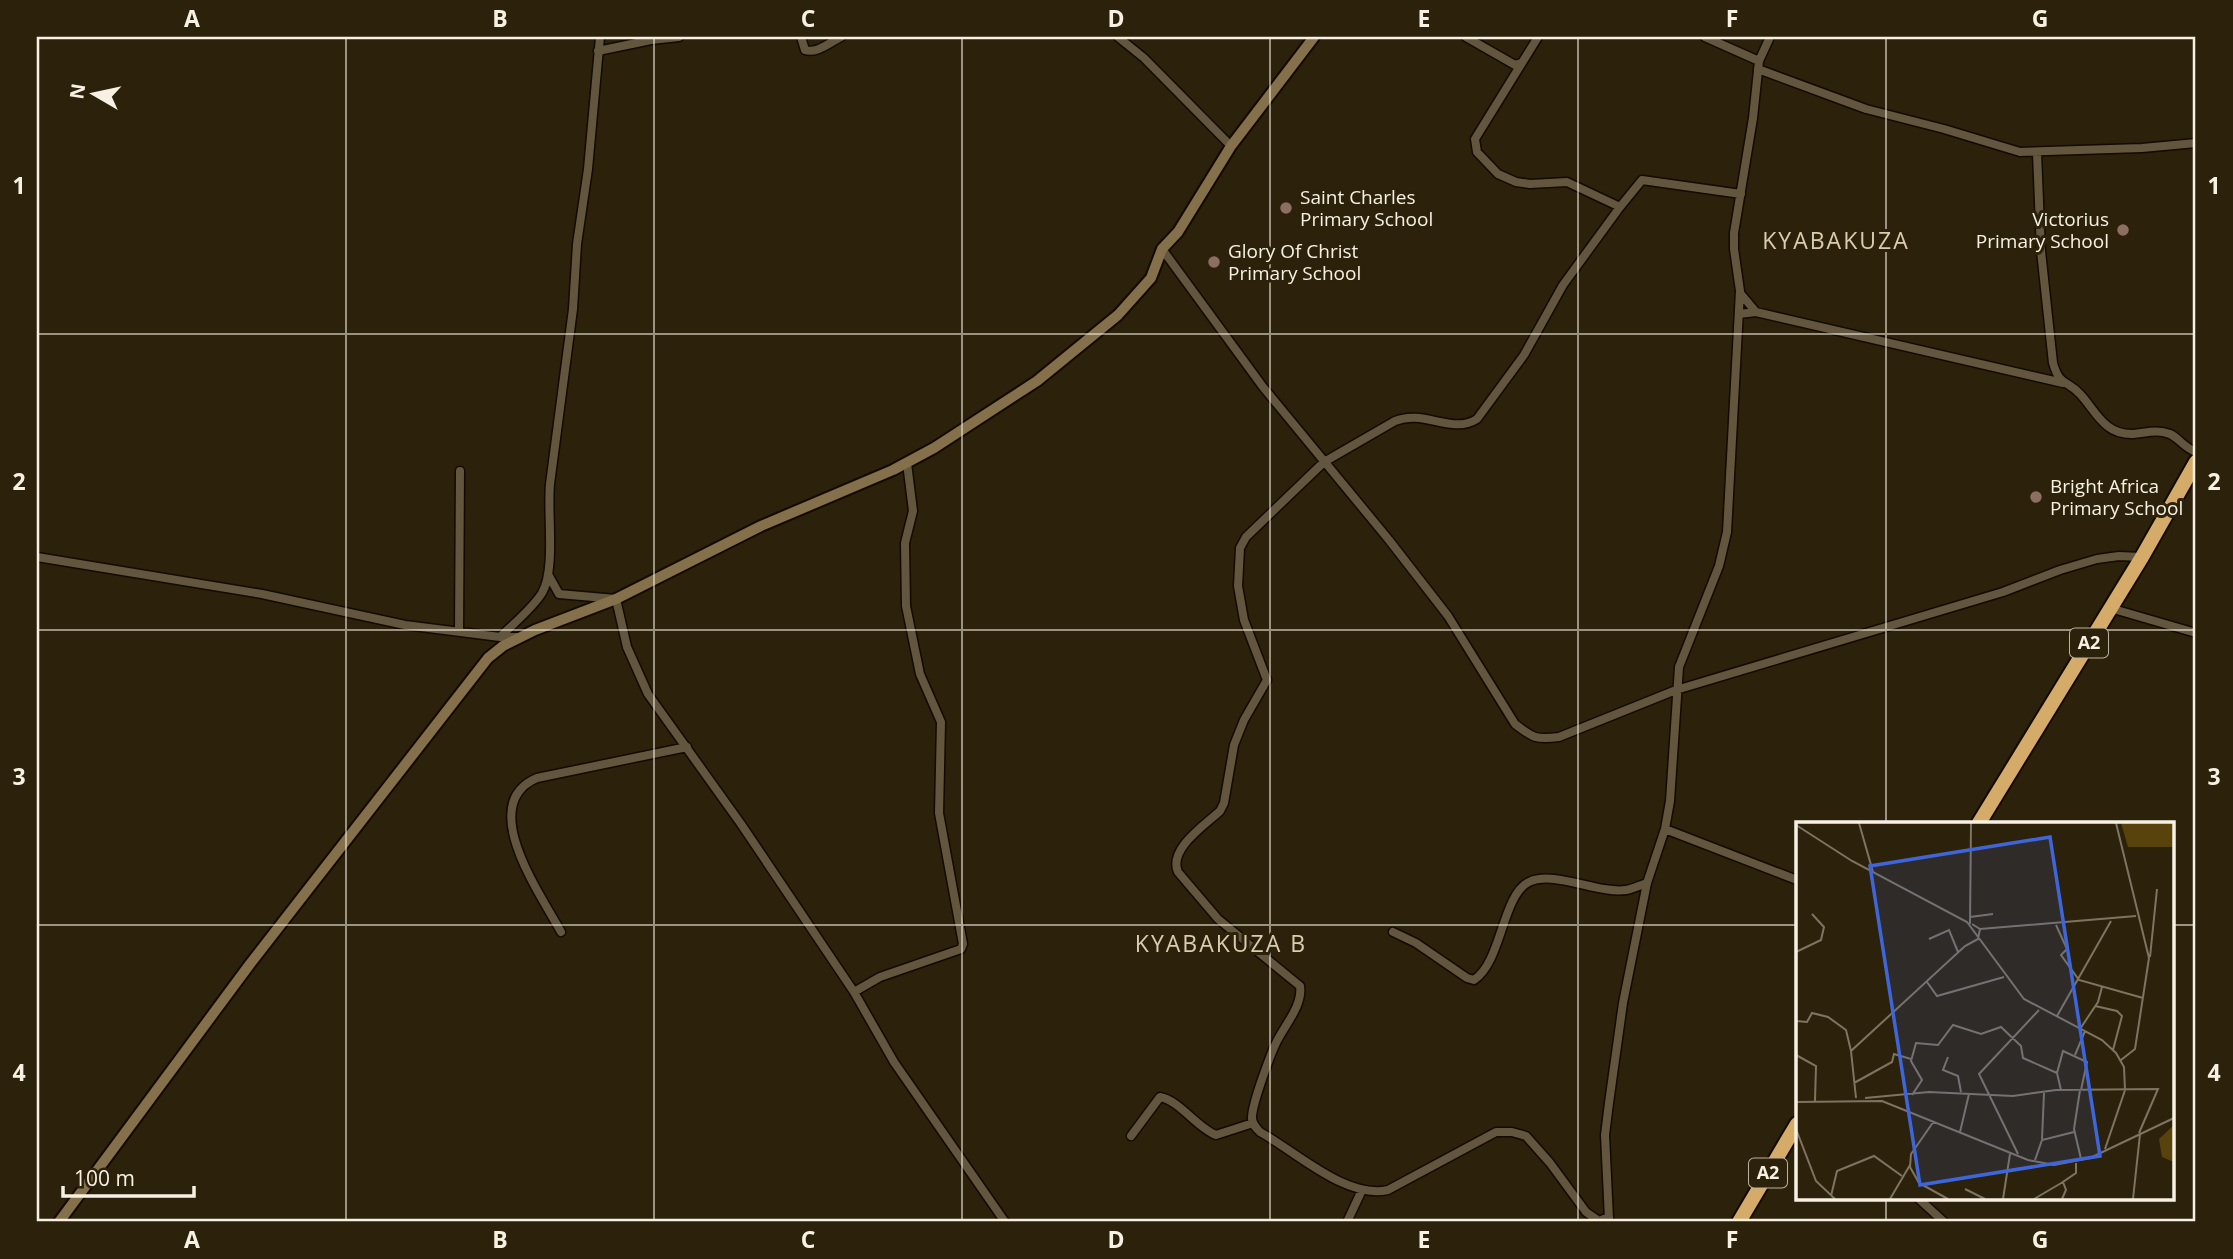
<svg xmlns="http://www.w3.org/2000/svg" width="2233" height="1259" font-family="'Open Sans',sans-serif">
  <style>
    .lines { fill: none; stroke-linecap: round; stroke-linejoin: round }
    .street-casing { stroke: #140a00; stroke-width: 11 }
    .secondary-casing { stroke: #140a00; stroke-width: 14 }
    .highway-casing { stroke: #140a00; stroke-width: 18 }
    .street { stroke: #62563e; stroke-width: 8 }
    .secondary { stroke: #84704b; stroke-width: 10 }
    .highway { stroke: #d5ab69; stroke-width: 14 }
    .grid { fill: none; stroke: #f8f1e3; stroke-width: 2; stroke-opacity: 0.55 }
    .education-dot { fill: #8d6e63; stroke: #2c210a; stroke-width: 2.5 }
    .labels { text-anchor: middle; stroke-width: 6; stroke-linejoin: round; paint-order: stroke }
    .shield { fill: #2c210a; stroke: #bbb3a2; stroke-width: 2 }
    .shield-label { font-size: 18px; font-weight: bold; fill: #f8f1e3 }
    .poi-label { font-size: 19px; fill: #f8f1e3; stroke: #2c210a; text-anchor: start }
    .quarter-label { font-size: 23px; letter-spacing: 2px; fill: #d9ccb0; stroke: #2c210a }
    .inset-road { fill: none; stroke: #7e7461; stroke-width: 2 }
    .view { fill: #3e66da; fill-opacity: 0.15; stroke: #3e66da; stroke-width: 3.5 }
    .inset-edge { fill: none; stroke: #f8f1e3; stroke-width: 3.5 }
    .neatline { fill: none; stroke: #f8f1e3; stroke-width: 2.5 }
    .grid-label { font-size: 23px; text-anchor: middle; font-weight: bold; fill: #f8f1e3 }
  </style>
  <rect width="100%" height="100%" fill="#2c210a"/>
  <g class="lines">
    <defs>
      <path id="street" d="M801,37L805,50C817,54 830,42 841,37
        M1118,37L1144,58L1231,146
        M1466,37L1515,65L1521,63
        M1538,37L1475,139L1477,152L1498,174L1516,182L1530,184L1567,182L1620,207L1642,180L1741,194
        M1705,37L1759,61
        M598,51L651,40L679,37
        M1758,69L1866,109L1944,129L2020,152L2142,148L2196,143
        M2037,153L2041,251L2053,363C2060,387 2066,379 2080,394C2096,411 2104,435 2133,434C2146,433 2157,429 2170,434C2179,438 2183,447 2196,452
        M1162,249L1263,387L1389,540L1448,616L1515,724C1533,738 1536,740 1559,737L1676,690L2003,592L2060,570L2097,559L2119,556L2142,557
        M1740,293L1756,312
        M1739,314L1756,312L2063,383
        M37,557L262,594L405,625L500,637H519
        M549,576L559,594L616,599L627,647L648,694L741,824L854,992L894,1062L1005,1222
        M2110,608L2196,633
        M459,631L460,471
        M500,637C513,624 532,609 542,593C556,569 547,514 550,484L573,309L577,244L588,169L600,37
        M1665,829L1797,880
        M561,932C542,896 475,804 537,778L687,747
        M1393,932L1416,943L1467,978L1474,980C1502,962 1502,895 1529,882C1554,870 1598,894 1626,890C1633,889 1640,885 1647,883
        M854,992L880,977L961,949L963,944L939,813L941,722L920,674L906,606L905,543L913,511L907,463
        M1131,1136L1160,1097C1179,1100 1197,1128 1216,1135L1253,1123
        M1918,1198L1944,1222
        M1609,1217L1599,1221L1586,1212L1550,1163L1526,1136L1512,1132H1496L1388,1190C1347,1200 1295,1151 1260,1132C1256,1128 1253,1125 1252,1119C1251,1106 1271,1053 1277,1041C1285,1025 1303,1005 1300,986L1218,919L1178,872C1168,849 1205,825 1220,811L1224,803L1234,745L1244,720L1267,680L1244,620L1238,586L1240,548L1246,537L1324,462L1395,421C1424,409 1452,435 1477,419L1524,355L1563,285L1620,207
        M1609,1219L1605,1135L1609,1103L1623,1003L1647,883L1665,829L1670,801L1679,667L1719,566L1727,532L1740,291L1734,249V233L1753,118L1759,61L1770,37
        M1347,1222L1362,1190"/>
      <path id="secondary" d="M59,1222L250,964L488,658L503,646L535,630L616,599L761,526L893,470L934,448L1037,381L1118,315L1151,278L1162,249L1178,232L1231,146L1314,37"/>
      <path id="highway" d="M1979,823L2142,557L2196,462
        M1739,1222L1797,1124"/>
    </defs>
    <use href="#street" class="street-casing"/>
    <use href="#secondary" class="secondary-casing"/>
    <use href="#highway" class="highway-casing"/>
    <use href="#street" class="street"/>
    <use href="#secondary" class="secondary"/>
    <use href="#highway" class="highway"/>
  </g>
  <path class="grid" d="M346,37V1222M654,37V1222M962,37V1222M1270,37V1222M1578,37V1222M1886,37V823M37,334H2196M37,630H2196M37,925H1797M2172,925H2196M1886,1198V1222"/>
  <g class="education-dot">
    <circle cx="1286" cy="208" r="7"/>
    <circle cx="2123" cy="230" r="7"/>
    <circle cx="1214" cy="262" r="7"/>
    <circle cx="2036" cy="497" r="7"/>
  </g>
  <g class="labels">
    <g class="shield">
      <rect x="2070" y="628.5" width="38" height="29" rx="5"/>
      <rect x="1749" y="1158.5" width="38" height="29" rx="5"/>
    </g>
    <g class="shield-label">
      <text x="2089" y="649">A2</text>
      <text x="1768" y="1179">A2</text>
    </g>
    <g class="poi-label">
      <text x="1300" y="204">Saint Charles<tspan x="1300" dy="22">Primary School</tspan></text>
      <text x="2109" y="226" text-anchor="end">Victorius<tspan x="2109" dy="22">Primary School</tspan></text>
      <text x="1228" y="258">Glory Of Christ<tspan x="1228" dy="22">Primary School</tspan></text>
      <text x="2050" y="493">Bright Africa<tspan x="2050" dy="22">Primary School</tspan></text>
    </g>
    <g class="quarter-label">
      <text x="1836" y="249">KYABAKUZA</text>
      <text x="1221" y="952">KYABAKUZA B</text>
    </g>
  </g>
  <g transform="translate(1796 822)">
    <rect width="378" height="378" fill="#2c210a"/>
    <path d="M325,1H378V25H332ZM378,303V340L366,335L363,317Z" fill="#59430d"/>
    <path class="inset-road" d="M63,1L77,50M320,1L353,136L339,227L325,238M0,3L56,39L171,100L228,177L306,218L320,231L328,245L329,268L309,327M174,95L197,92M174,102L175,1M176,102L184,107L340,94M260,103L271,127L265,133L283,158L347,176M133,117L153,108L162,130M0,130L25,118L28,105L16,92M354,135L361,67M131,160L141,174L208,155M299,184L321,189L326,194L317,228M261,194L315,99M0,199L11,200L16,191L32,195L50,208L55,229M284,207L302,180L306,165M0,233L20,244L19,279M279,233L289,209M152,235L147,248L162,254L165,270M58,261L96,240L98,232L115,237M265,268L261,251L267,229L291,240L285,268M284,268L278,307L285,337M116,273L126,258L115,239L120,221L142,223L157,203L185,212L205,205L225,224L227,236L261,251M60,276L55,229L169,124L182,117L184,107M69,276L133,270L217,274L260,268L362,267L343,311M0,280L86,279L232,338L258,343L294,336L378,296M138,299L115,332L114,345L123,361L152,377M0,307L20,359L39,377M164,310L173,272M246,317L248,271M222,332L183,252L243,188M239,338L246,318L278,310M169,367L189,377M35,374L41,349L78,334L106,354M94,377L114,343M207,377L214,332M238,377L267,360M266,377L270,368L267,360L280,351V341M337,377L344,312"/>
    <path class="view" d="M254,15L304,334L124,363L74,44Z"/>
    <rect width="378" height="378" class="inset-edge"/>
  </g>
  <rect width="2233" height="1259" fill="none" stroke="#2c210a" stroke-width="77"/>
  <g transform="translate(94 94) rotate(279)" stroke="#2c210a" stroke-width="5" paint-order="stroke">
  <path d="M0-5L12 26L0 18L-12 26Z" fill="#f8f1e3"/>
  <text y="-10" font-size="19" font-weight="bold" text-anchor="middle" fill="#f8f1e3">N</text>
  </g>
  <path d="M63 1186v10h131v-10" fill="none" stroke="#f8f1e3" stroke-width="3.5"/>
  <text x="74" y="1186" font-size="21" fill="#f8f1e3" stroke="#2c210a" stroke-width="5" paint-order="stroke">100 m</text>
  <rect x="38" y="38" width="2156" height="1182" class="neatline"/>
  <g class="grid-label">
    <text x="192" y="27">A</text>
    <text x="500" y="27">B</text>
    <text x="808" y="27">C</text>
    <text x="1116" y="27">D</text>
    <text x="1424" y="27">E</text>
    <text x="1732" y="27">F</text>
    <text x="2040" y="27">G</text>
    <text x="19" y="194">1</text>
    <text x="2214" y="194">1</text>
    <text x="19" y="490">2</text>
    <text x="2214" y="490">2</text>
    <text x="19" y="785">3</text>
    <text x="2214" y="785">3</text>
    <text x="19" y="1081">4</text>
    <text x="2214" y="1081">4</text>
    <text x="192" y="1248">A</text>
    <text x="500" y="1248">B</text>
    <text x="808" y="1248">C</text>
    <text x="1116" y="1248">D</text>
    <text x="1424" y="1248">E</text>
    <text x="1732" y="1248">F</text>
    <text x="2040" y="1248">G</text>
  </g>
</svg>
